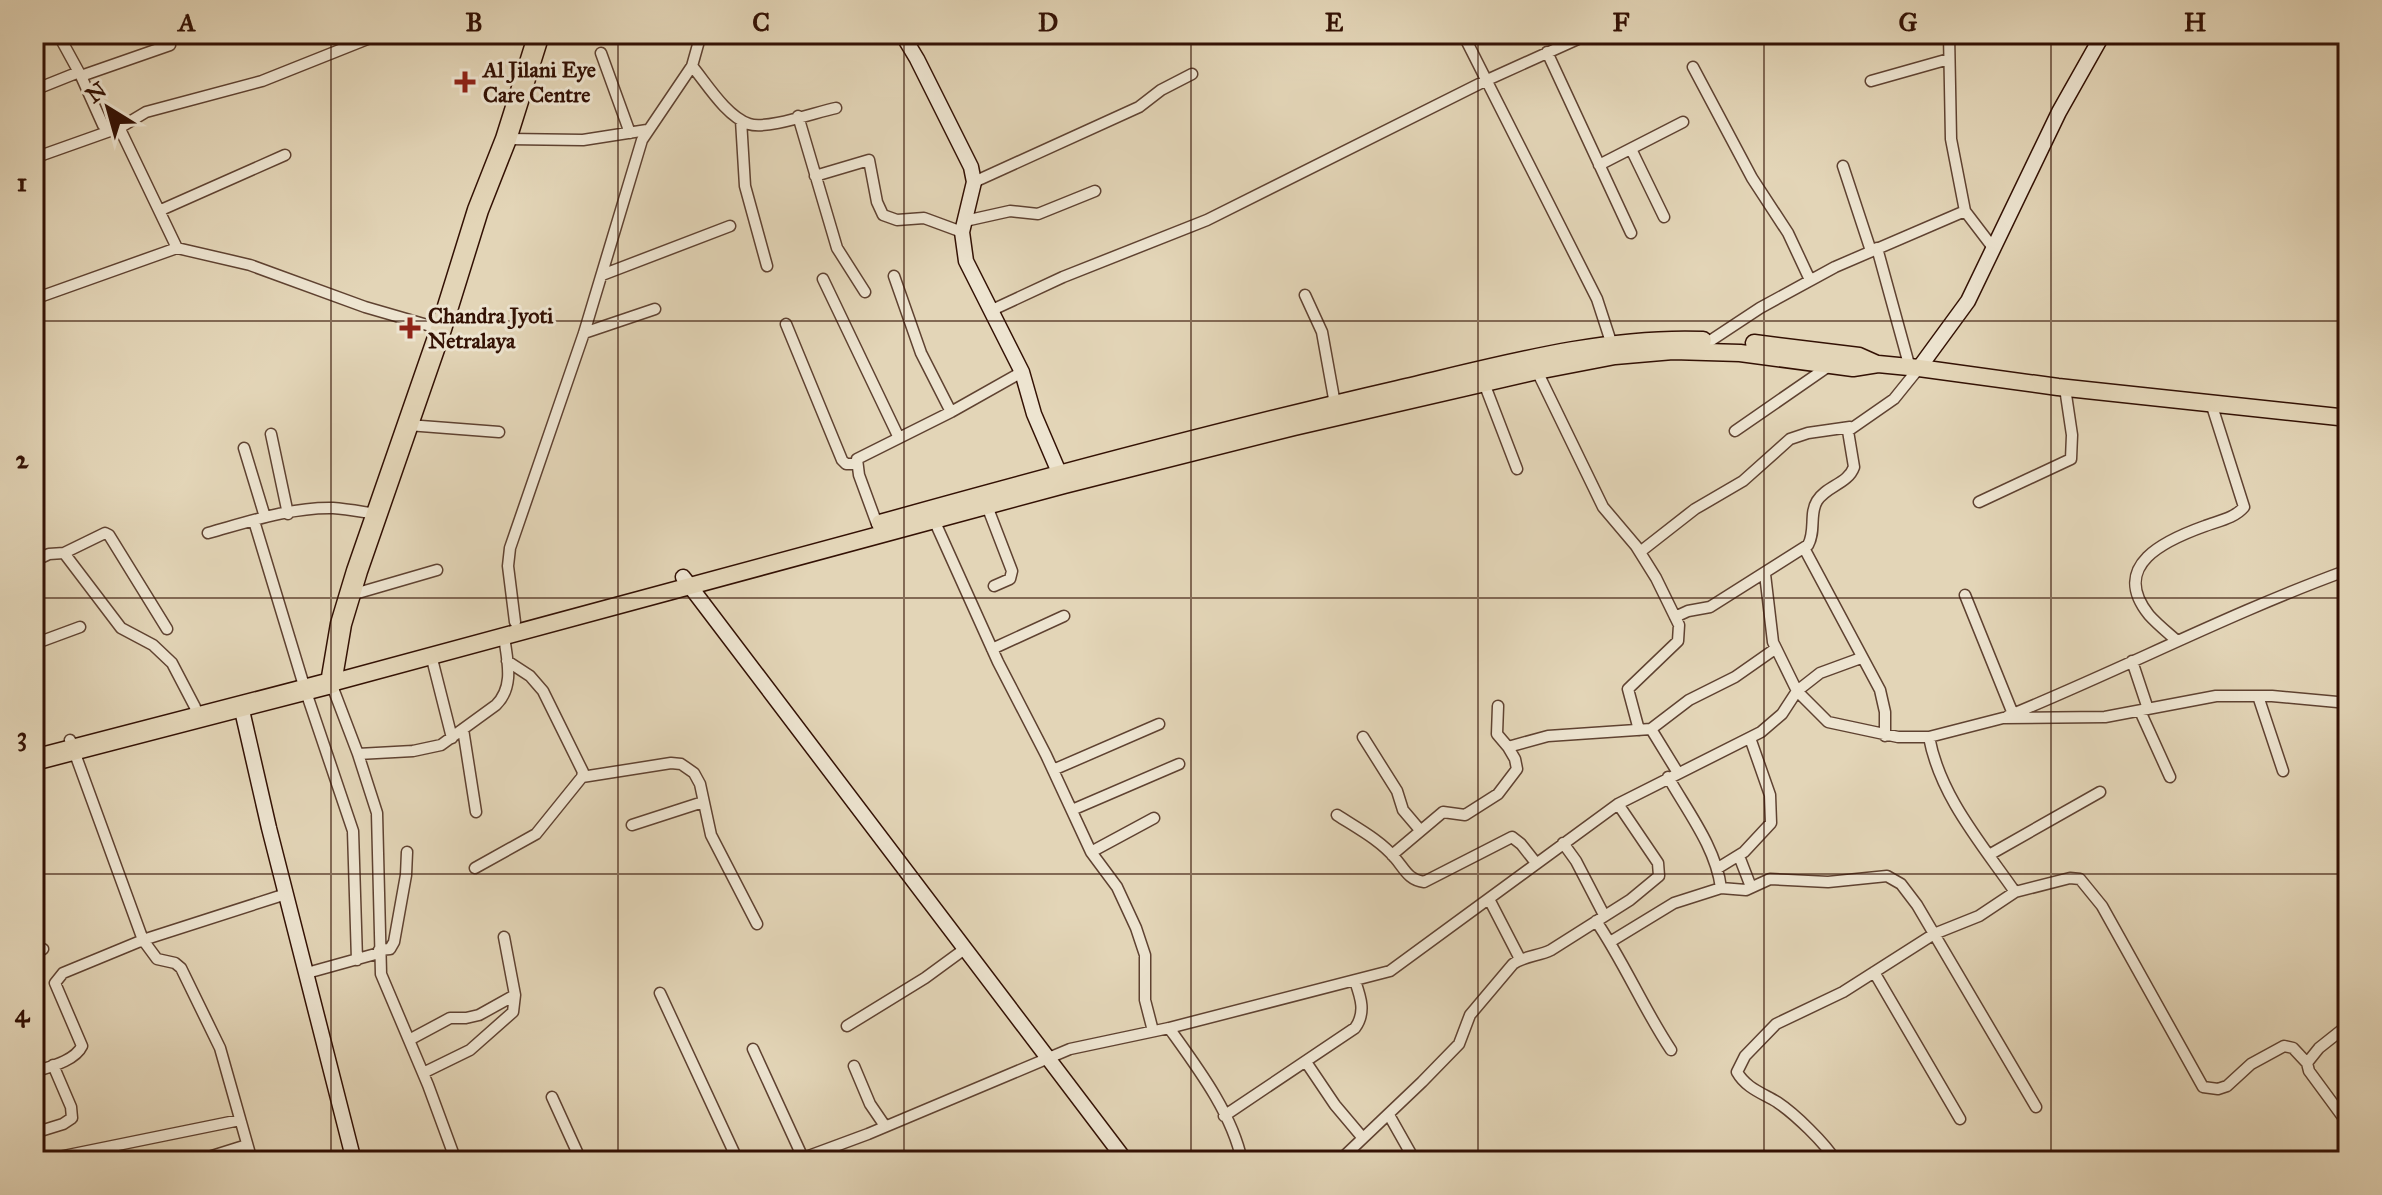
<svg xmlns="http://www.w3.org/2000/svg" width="2382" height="1195" font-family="'IM FELL Great Primer',serif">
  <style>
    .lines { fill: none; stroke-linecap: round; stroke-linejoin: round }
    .street-casing { stroke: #5f4231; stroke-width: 13 }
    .secondary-casing { stroke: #331104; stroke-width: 17 }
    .primary-casing { stroke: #331104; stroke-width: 19 }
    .highway-casing { stroke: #331104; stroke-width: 23 }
    .street { stroke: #ede4d0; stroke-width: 10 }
    .secondary { stroke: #ede4d0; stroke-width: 14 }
    .primary { stroke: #e3d5b7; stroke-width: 16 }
    .highway { stroke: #e3d5b7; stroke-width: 20 }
    .grid { fill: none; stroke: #331104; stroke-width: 2; stroke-opacity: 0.55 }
    .poi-dot { fill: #8f2418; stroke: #ede4d0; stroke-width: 3 }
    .labels { text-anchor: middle; stroke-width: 6; stroke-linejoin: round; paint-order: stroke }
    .poi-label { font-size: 22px; font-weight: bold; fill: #331104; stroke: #ede4d0; text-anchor: start }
    .neatline { fill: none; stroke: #331104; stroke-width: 3 }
    .grid-label { font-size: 26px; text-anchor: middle; font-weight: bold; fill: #331104 }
  </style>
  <rect width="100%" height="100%" fill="#e3d5b7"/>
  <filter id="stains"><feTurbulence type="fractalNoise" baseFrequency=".0025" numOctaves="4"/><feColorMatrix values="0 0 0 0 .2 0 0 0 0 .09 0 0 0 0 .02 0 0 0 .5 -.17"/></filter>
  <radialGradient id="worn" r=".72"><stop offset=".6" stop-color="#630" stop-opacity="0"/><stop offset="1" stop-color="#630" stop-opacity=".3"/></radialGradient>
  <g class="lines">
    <defs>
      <path id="street" d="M58,34L81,76L103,125L110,131L116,130L146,112L262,81L380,34
        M1463,34L1597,299L1612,345
        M1949,34L1951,139L1965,211L1994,249
        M1547,52L1631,233
        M601,53L630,133
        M692,66C707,84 726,116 749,124C767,130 816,112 836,108
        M1693,67L1752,178L1788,233L1810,280
        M81,76L170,45
        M1871,81L1949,59
        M34,90L79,72
        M798,116L837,248L865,292
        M741,120L745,186L767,266
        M119,127L177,248
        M506,139L583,140L647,130
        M1631,149L1664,217
        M34,158L110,131
        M1599,165L1683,122
        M1843,166L1871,251
        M815,176L869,160L877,202L883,215L897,220L924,218L962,232
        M974,182L1139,107L1161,90L1192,74
        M161,210L285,155
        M965,221L1010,211L1038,214L1095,191
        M1877,248L1910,368
        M602,275L730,226
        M894,276L921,353L951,412
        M823,279L899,438
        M1305,295L1322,332L1335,404
        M34,299L177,248L250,265L365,307L441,329
        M990,311L1063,277L1207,220L1485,81L1589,34
        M786,324L842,460L846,464H856
        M584,333L655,309
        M1710,341L1760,308L1835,267L1965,211
        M1537,371L1603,507L1636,546L1656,578L1679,625L1678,641L1628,689L1639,730
        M1484,383L1517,469
        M408,425L499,432
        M1735,431L1829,366
        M271,434L288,514
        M244,448L265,517
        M1979,502L2071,459L2072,435L2065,388
        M987,506L1012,571L1010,579L994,586
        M934,520L998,662L1046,755L1091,852L1117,887L1136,928L1145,955V1000L1153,1031
        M254,521L305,689L353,831L357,960
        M877,524L859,475L857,459L951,412L1022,372
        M208,533C248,522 291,507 333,508C347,509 363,512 377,514
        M1804,548L1880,690L1885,712V736
        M1640,552L1695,509L1743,481L1790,439L1808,433L1850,427
        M64,553L121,628L153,645L172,663L195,707
        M34,561L49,554L64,553L105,533L109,535L167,629
        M1765,574L1773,642L1797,691L1820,673L1861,658
        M351,595L437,570
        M1965,595L2013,714
        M1675,617L1688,611L1710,607L1808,545C1816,531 1809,514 1817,501C1826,486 1848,484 1854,467L1848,431L1894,399L1919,368
        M515,622L508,566L510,548L584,333L642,140L692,66L701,34
        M2176,640C2167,632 2157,624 2149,615C2109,565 2166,540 2205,526C2218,521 2235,518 2244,507L2211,403
        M34,644L80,627
        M992,649L1064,616
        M431,655L452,738
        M2132,661L2148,709
        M331,683L358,754L377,813L381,974L428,1085L456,1161
        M2258,696L2283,771
        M1498,706L1497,734L1508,747L1548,736L1651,729L1689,700L1735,677L1775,649
        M2140,711L2170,777
        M2008,716C2123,669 2232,612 2348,570
        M463,729L476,812
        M1651,729L1678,773
        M1363,737L1397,791L1403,810L1420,830
        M1929,737C1940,796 1981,843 2015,892
        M70,740L143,940L157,959L175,963L181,968L220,1048L252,1161
        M358,754L413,751L441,745L496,705C515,686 507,660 504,636
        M1053,770L1159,724
        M582,777L671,763L681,764L694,773L700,784L711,835L757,924
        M1668,777C1688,812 1716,848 1721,888
        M1072,810L1179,764
        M1337,815C1357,828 1380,840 1395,858C1404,868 1408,880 1424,882L1512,837L1521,844L1536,863
        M632,825L703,802
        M1563,843L1576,861L1604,915
        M1091,852L1154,818
        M1392,855L1443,812L1465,815L1498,794L1517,769L1515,759L1508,747
        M1989,855L2100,792
        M1739,856L1751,887
        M475,868L536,834L582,777L583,772L543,691L530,676L507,661
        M1718,868L1744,852L1771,823L1770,795L1750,738
        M1489,899L1520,959
        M1596,921C1624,962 1643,1008 1671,1050
        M1610,942L1674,903L1721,888L1746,890L1770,879L1828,882L1887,876L1901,884L1917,905L2036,1107
        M379,950L390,949L394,942L406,875L407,852
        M34,954L43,949
        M1874,972L1960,1119
        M307,973L379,953
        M660,993L738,1161
        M2348,1025L2319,1048L2307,1063L2309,1071L2348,1124
        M847,1026L925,978L966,948
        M1169,1028C1197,1067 1232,1113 1242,1161
        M409,1040L450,1018H466L479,1015L515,995
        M753,1049L803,1158
        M1306,1062L1335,1105L1362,1137
        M854,1066L870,1104L885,1126
        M34,1072C49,1067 75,1061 82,1046L55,983L63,973L143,940L286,894
        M423,1073L470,1050L513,1012L515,995L504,937
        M552,1097L578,1154L576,1161
        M1389,1115L1415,1161
        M1224,1116L1355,1028C1366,1013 1361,998 1355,981
        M34,1133L63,1124L72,1118L71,1107L53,1065
        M39,1161L240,1120
        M196,1161L247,1145
        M795,1161L868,1134L1070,1049L1169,1028L1390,971L1618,804L1761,732L1782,714L1797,691L1828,722L1898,737H1929L2003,718L2105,717L2216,696H2272L2348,703
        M1339,1161L1422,1082L1459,1044L1470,1015L1513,964C1524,956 1539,956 1551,950L1630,900L1659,876L1658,863L1618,804
        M1836,1161C1825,1143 1795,1114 1777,1102C1762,1093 1746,1088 1737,1072L1745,1056L1776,1024L1843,992L1934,934L1979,916L2015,892L2070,878L2080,879L2102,906L2203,1087L2218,1089L2227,1086L2251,1064L2284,1046L2293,1048L2307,1063"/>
      <path id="secondary" d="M902,34L917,59L971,167L974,182L962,232L966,261L1022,372L1034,414L1064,484
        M1919,368L1968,301L2059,112L2103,34
        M683,577L1126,1161
        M241,706L269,828L354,1161"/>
      <path id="primary" d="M1754,343L1859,356L1877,364
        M880,523C1052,475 1224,429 1398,389C1497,366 1601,336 1703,340
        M331,683L1064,485L1294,427L1537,371L1615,356L1673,351L1740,353L1853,368L1878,364L1919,368L2058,387L2348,418"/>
      <path id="highway" d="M34,760L331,683L341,624L357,571L441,329L478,210L506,139L539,34"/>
    </defs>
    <use href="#street" class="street-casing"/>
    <use href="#secondary" class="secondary-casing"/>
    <use href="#primary" class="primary-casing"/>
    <use href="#highway" class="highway-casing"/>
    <use href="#street" class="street"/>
    <use href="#secondary" class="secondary"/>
    <use href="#primary" class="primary"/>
    <use href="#highway" class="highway"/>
  </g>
  <path class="grid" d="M331,34V1161M618,34V1161M904,34V1161M1191,34V1161M1478,34V1161M1764,34V1161M2051,34V1161M34,321H2348M34,598H2348M34,874H2348"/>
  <g class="poi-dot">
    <path d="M461 70h8v8h8v8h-8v8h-8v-8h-8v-8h8z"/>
    <path d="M406 316h8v8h8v8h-8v8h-8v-8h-8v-8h8z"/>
  </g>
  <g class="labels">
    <g class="poi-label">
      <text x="483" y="77">Al Jilani Eye<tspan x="483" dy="25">Care Centre</tspan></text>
      <text x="428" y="323">Chandra Jyoti<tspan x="428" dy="25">Netralaya</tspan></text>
    </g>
  </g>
  <rect width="2382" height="1195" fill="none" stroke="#e3d5b7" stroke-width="88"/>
  <g transform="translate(108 108) rotate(323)" stroke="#ede4d0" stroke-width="6" paint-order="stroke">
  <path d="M0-6L14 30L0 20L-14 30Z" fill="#331104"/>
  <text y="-12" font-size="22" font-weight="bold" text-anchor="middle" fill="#331104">N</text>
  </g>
  <rect x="44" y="44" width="2294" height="1107" class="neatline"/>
  <g class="grid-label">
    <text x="187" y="31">A</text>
    <text x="474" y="31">B</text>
    <text x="761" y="31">C</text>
    <text x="1048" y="31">D</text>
    <text x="1334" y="31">E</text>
    <text x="1621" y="31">F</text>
    <text x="1908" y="31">G</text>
    <text x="2195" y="31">H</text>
    <text x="22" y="191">1</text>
    <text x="22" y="468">2</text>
    <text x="22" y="745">3</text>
    <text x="22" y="1022">4</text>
  </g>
  <rect width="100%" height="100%" filter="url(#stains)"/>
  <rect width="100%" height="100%" fill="url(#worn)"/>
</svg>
